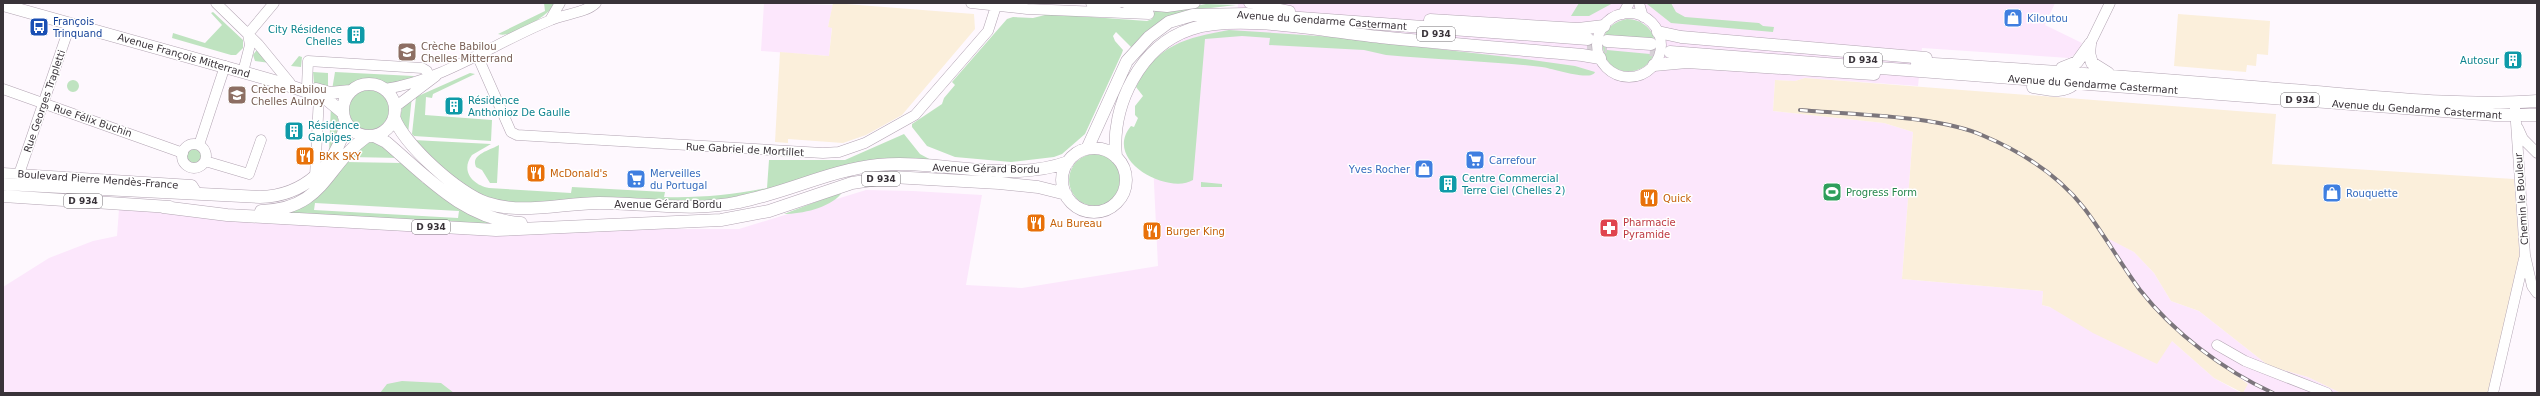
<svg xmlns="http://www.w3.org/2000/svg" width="2540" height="396" font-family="'DejaVu Sans',sans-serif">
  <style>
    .built { fill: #fce7fc }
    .industrial { fill: #fbefdb }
    .green { fill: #bfe3c0; fill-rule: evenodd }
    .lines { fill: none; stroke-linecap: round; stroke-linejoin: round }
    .major-tunnel { stroke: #d7d1d7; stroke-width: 12; stroke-dasharray: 12 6; stroke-linecap: butt }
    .minor-casing { stroke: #b2a4b2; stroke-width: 11 }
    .major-casing { stroke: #b2a4b2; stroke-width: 13 }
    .minor { stroke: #fff; stroke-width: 10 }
    .major { stroke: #fff; stroke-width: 12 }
    .rail-casing { stroke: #7c767c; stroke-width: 4 }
    .rail { stroke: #fff; stroke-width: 2.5; stroke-dasharray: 8; stroke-linecap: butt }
    .labels { text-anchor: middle; stroke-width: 3; stroke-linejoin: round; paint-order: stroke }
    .shield { fill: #fff; stroke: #747074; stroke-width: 1 }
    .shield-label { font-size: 9px; font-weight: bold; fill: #393339 }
    .shop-label { font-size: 10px; fill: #366cbe; stroke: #fff; text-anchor: start }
    .street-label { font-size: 10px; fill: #393339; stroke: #fff }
    .transit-label { font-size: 10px; fill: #164399; stroke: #fff; text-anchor: start }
    .culture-label { font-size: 10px; fill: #0d838f; stroke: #fff; text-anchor: start }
    .education-label { font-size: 10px; fill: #785e54; stroke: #fff; text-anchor: start }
    .food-label { font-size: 10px; fill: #c56008; stroke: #fff; text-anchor: start }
    .leisure-label { font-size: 10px; fill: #27864d; stroke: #fff; text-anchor: start }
    .health-label { font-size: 10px; fill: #be3a42; stroke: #fff; text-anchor: start }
  </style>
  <rect width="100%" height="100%" fill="#fef8fe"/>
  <path class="built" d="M764,3L833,5L828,27H832L829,56L761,51Z
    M1238,3H2055L2045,25L2082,43L2077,53L2069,58L1922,48L1918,86L1805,78L1795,81L1775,80L1773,111L1884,123L1913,132L1902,279L2043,291L2042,305L2172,341L2214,378L2241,393H3V287L49,258L93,241L117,236L119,209L254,222L600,229H739L866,190L913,191L982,195L966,285L1022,288L1158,266L1150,101L1172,42L1192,35L1237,26Z
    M2109,238L2134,252L2154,273L2171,301L2199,311L2269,366L2308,377L2341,393H2243L2248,383L2200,350L2160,314L2139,291L2107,245Z"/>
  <path class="industrial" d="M833,3L974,14L975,29L902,115L866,135L843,143L788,139V143L775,142L780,52L829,56L832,28L828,27Z
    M2178,14L2270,21L2268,55L2257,54L2256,66L2247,65L2246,72L2174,66Z
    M1805,78L2276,114L2272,164L2514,179L2521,273L2493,393H2341L2308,377L2269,366L2199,311L2171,301L2154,273L2134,252L2109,239L2107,245L2139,292L2160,314L2200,350L2248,384L2243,393L2214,378L2172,341L2157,364L2093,333L2050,307L2042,305L2043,291L1902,279L1913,132L1884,123L1773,111L1775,80L1795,81Z"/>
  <path class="green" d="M544,3H557C548,15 513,39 498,34L545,11Z
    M1579,3H1613L1589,16H1571Z
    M1671,3L1676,12L1685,17L1759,23L1763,26L1774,27L1773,32L1671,23L1647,4Z
    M1206,4L1236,5L1194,10L1132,48L1116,32L1113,36L1115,41L1123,50L1122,53L1085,134L1062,154L1054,157L1011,162L955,157L927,146L912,127V124L942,104L944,98L955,85L952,82L1007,19L1013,17L1033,18L1049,14L1147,21L1152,19L1155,10H1173Z
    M213,12L243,40V48L236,55H231L172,38L173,33L205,43L222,25L211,13Z
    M1627,19C1645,19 1660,35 1654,54C1651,62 1644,68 1637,70C1601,81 1587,26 1627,19ZM1607,37L1651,41L1650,54L1607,50Z
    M1229,30L1334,37L1525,59L1575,66L1595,72C1591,82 1551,68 1542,67C1491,61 1438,60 1386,55L1364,50L1269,45L1270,38L1242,36L1205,39L1193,180C1169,195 1102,161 1131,126L1134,127L1138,118L1135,115V106L1143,96L1136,87C1157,44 1186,38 1229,30Z
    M256,51H258L270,63L255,61L253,55Z
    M299,56L302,57L301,67L291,66Z
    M313,72L328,73V89L314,84Z
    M335,72L413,76L415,78L388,84L378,79L364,78L345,88L332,90Z
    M470,73L475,74L433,94L432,98L426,97L425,115L492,120L491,141L414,136L412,134L416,97Z
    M67 86a6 6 0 1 1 12 0a6 6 0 1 1-12 0Z
    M349 110a20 20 0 1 1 40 0a20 20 0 1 1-40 0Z
    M412,96L408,134L400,116L403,106Z
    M331,105C345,126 339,133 329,153Z
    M904,134L920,154L933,161H898L739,200L514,205L470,193L413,140L491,144L472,155C460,171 473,185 489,188L571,193L572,187L665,192L664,197C700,198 732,195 767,188L769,160H845Z
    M373,142H376L400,158L350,157L366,143Z
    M499,145L497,183H490L482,170L476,167C470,154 491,150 499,145Z
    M186 156a8 8 0 1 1 16 0a8 8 0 1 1-16 0Z
    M1069 180a26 26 0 1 1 52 0a26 26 0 1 1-52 0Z
    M346,162L402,163L423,183L424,182L502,225L280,213ZM315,203L459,211L458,218L314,210Z
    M1201,182L1222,184V187H1201Z
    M839,193L841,194C829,208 802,214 784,214Z
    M402,381L441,383L454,393H380L387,384Z"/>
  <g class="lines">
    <path class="major-tunnel" d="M1587,46L1607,47
      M1650,50L1670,52"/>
    <defs>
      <path id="minor" d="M216,3L258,44L290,83
        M971,3L1027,9L1149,14
        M1091,3L1112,5L1119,3
        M1125,3L1167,7L1195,3
        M1249,3L1290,11
        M1639,3L1643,17
        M1597 45a32 32 0 1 1 64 0a32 32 0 1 1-64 0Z
        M1623,14L1629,3
        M550,20L560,3
        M248,34L274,3
        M2090,44L2110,3
        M477,55L511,132L517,135L823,153L839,152L865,143L915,115L988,31L997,3
        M243,72L250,45L248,34
        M307,87L308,61L422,68L427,71L428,76
        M3,89L183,153
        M385,89C444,80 496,42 551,20C564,14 586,13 596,3
        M395,107L436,76
        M2515,108L2525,255L2532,286L2537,293
        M2518,128L2523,139L2537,153
        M182 156a12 12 0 1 1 24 0a12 12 0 1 1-24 0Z
        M199,145L225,66
        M205,161L249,174L261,140
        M3,173L192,185L197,193
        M19,174L69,28
        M315,177L319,96
        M2217,345L2245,361L2327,393
        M2493,393L2524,259"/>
      <path id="major" d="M3,5L278,82L325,98L342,112
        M1430,20L1578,29L1604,26
        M1658,32L1681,37L1926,58
        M1607,41L1651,44
        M2090,44L2089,53L2092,63L2108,73
        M1670,52L2495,115H2537
        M1917,63C2042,70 2166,80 2291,90C2372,96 2456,107 2537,101
        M1654,65L1687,62L1874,74
        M2062,68L2077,62L2090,44
        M343 110a26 26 0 1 1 52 0a26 26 0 1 1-52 0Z
        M2033,87C2048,89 2062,94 2074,84
        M316,89L330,93L350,91
        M394,117C403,144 460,195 487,203C522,215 563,203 599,203C645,203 694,212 739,202C786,193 830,170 878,165C941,159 1007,184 1068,162
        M374,136L386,142C426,176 465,220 521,223
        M1062 180a32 32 0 1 1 64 0a32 32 0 1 1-64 0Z
        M1087,149L1127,61L1149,37L1169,22L1193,15L1246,14L1588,39
        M1116,157C1111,105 1140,46 1191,29C1238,13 1330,32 1380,37C1447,44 1515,49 1582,55L1600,58
        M3,184L260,197C304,196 336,166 346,123
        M3,196L170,207
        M163,207L227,215L496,230L721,220L769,211L852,183L892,177L999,183L1038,187L1066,194
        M261,211C325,209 324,167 366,137"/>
    </defs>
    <use href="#minor" class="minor-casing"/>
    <use href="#major" class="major-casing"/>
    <use href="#minor" class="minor"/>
    <use href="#major" class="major"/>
    <defs>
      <path id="rail" d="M1800,110C1853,115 1937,115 1984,136C2022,152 2058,175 2084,208C2104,234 2120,263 2140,290C2174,333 2223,370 2273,393"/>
    </defs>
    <use href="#rail" class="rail-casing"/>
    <use href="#rail" class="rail"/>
  </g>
  <defs>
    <symbol id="shop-square" viewBox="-11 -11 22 22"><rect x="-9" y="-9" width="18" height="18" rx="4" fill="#3f7fe0" stroke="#fff"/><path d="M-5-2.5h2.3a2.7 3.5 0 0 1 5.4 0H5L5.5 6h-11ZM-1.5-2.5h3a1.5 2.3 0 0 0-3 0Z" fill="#fff"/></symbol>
    <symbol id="bus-square" viewBox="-11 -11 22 22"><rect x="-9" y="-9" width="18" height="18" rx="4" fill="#1a4fb4" stroke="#fff"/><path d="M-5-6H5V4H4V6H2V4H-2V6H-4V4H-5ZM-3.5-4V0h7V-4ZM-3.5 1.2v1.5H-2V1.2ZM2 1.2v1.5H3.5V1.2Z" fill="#fff"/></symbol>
    <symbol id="building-square" viewBox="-11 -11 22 22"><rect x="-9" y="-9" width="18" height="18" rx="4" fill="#0f9aa8" stroke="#fff"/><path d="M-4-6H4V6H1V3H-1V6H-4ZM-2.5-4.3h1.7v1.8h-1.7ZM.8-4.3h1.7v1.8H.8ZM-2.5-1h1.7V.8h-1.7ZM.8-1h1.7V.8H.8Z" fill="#fff"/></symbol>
    <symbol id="school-square" viewBox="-11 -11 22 22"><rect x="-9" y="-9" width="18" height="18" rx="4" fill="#8d6e63" stroke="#fff"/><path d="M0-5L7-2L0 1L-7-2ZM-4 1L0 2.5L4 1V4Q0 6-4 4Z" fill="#fff"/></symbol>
    <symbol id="restaurant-square" viewBox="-11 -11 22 22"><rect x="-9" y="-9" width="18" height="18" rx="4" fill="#e8710a" stroke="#fff"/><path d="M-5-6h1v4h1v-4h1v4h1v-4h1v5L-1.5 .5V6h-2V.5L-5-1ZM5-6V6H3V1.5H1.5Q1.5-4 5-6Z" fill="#fff"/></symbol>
    <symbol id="supermarket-square" viewBox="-11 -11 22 22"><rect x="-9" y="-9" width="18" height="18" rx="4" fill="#3f7fe0" stroke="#fff"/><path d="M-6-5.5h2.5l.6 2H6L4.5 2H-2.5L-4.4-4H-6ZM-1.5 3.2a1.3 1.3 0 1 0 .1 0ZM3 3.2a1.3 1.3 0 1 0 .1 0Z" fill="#fff"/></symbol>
    <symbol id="stadium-square" viewBox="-11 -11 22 22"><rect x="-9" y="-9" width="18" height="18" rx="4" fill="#2e9e5b" stroke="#fff"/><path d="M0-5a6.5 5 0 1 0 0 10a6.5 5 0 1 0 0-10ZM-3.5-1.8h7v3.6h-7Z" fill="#fff"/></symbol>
    <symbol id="pharmacy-square" viewBox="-11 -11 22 22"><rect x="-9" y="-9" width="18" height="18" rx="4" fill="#e0444e" stroke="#fff"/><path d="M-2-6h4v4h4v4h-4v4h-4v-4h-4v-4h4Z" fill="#fff"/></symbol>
  </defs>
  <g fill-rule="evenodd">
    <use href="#shop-square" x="2002" y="7" width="22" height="22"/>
    <use href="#bus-square" x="28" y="16" width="22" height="22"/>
    <use href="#building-square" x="345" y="24" width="22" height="22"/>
    <use href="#school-square" x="396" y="41" width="22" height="22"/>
    <use href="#building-square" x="2502" y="49" width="22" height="22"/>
    <use href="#school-square" x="226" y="84" width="22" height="22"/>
    <use href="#building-square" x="443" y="95" width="22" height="22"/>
    <use href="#building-square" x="283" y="120" width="22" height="22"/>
    <use href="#restaurant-square" x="294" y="145" width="22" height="22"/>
    <use href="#supermarket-square" x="1464" y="149" width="22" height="22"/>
    <use href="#shop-square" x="1413" y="158" width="22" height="22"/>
    <use href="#restaurant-square" x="525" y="162" width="22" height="22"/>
    <use href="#supermarket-square" x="625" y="168" width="22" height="22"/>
    <use href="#building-square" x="1437" y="173" width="22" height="22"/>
    <use href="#stadium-square" x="1821" y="181" width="22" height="22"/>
    <use href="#shop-square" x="2321" y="182" width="22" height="22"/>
    <use href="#restaurant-square" x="1638" y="187" width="22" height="22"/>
    <use href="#restaurant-square" x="1025" y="212" width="22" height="22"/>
    <use href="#pharmacy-square" x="1598" y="217" width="22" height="22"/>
    <use href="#restaurant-square" x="1141" y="220" width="22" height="22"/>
  </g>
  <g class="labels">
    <g class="shield">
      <rect x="1417" y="27" width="38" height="14" rx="3"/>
      <rect x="1844" y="53" width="38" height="14" rx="3"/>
      <rect x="2281" y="93" width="38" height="14" rx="3"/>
      <rect x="862" y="172" width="38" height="14" rx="3"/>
      <rect x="64" y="194" width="38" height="14" rx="3"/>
      <rect x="412" y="220" width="38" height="14" rx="3"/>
    </g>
    <g class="shield-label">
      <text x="1436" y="37">D 934</text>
      <text x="1863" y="63">D 934</text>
      <text x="2300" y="103">D 934</text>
      <text x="881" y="182">D 934</text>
      <text x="83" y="204">D 934</text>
      <text x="431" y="230">D 934</text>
    </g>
    <g class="shop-label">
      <text x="2027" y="22">Kiloutou</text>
      <text x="1489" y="164">Carrefour</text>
      <text x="1410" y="173" text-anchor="end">Yves Rocher</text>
      <text x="650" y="177">Merveilles<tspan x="650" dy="12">du Portugal</tspan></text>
      <text x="2346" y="197">Rouquette</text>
    </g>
    <g class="street-label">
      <text transform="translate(1322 20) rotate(4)" y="4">Avenue du Gendarme Castermant</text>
      <text transform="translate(184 55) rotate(16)" y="4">Avenue François Mitterrand</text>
      <text transform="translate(2093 84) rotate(4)" y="4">Avenue du Gendarme Castermant</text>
      <text transform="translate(44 101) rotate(-71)" y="4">Rue Georges Trapletti</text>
      <text transform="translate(2417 109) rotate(4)" y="4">Avenue du Gendarme Castermant</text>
      <text transform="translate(93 120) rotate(19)" y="4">Rue Félix Buchin</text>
      <text transform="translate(745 149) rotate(3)" y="4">Rue Gabriel de Mortillet</text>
      <text transform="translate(986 168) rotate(1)" y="4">Avenue Gérard Bordu</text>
      <text transform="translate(98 179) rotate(4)" y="4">Boulevard Pierre Mendès-France</text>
      <text transform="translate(2521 199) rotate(-94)" y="4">Chemin le Bouleur</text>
      <text x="668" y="208">Avenue Gérard Bordu</text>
    </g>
    <g class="transit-label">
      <text x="53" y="25">François<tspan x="53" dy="12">Trinquand</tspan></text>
    </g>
    <g class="culture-label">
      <text x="342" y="33" text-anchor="end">City Résidence<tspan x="342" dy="12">Chelles</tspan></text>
      <text x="2499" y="64" text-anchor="end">Autosur</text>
      <text x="468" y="104">Résidence<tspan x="468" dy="12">Anthonioz De Gaulle</tspan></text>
      <text x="308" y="129">Résidence<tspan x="308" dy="12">Galpiges</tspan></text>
      <text x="1462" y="182">Centre Commercial<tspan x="1462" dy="12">Terre Ciel (Chelles 2)</tspan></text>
    </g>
    <g class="education-label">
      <text x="421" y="50">Crèche Babilou<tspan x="421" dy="12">Chelles Mitterrand</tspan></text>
      <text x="251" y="93">Crèche Babilou<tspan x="251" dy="12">Chelles Aulnoy</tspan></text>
    </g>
    <g class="food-label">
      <text x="319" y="160">BKK SKY</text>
      <text x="550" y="177">McDonald's</text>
      <text x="1663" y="202">Quick</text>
      <text x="1050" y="227">Au Bureau</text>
      <text x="1166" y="235">Burger King</text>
    </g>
    <g class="leisure-label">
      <text x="1846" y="196">Progress Form</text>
    </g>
    <g class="health-label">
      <text x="1623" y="226">Pharmacie<tspan x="1623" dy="12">Pyramide</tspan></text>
    </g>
  </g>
  <rect width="2540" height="396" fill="none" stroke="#393339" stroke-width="8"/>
</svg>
